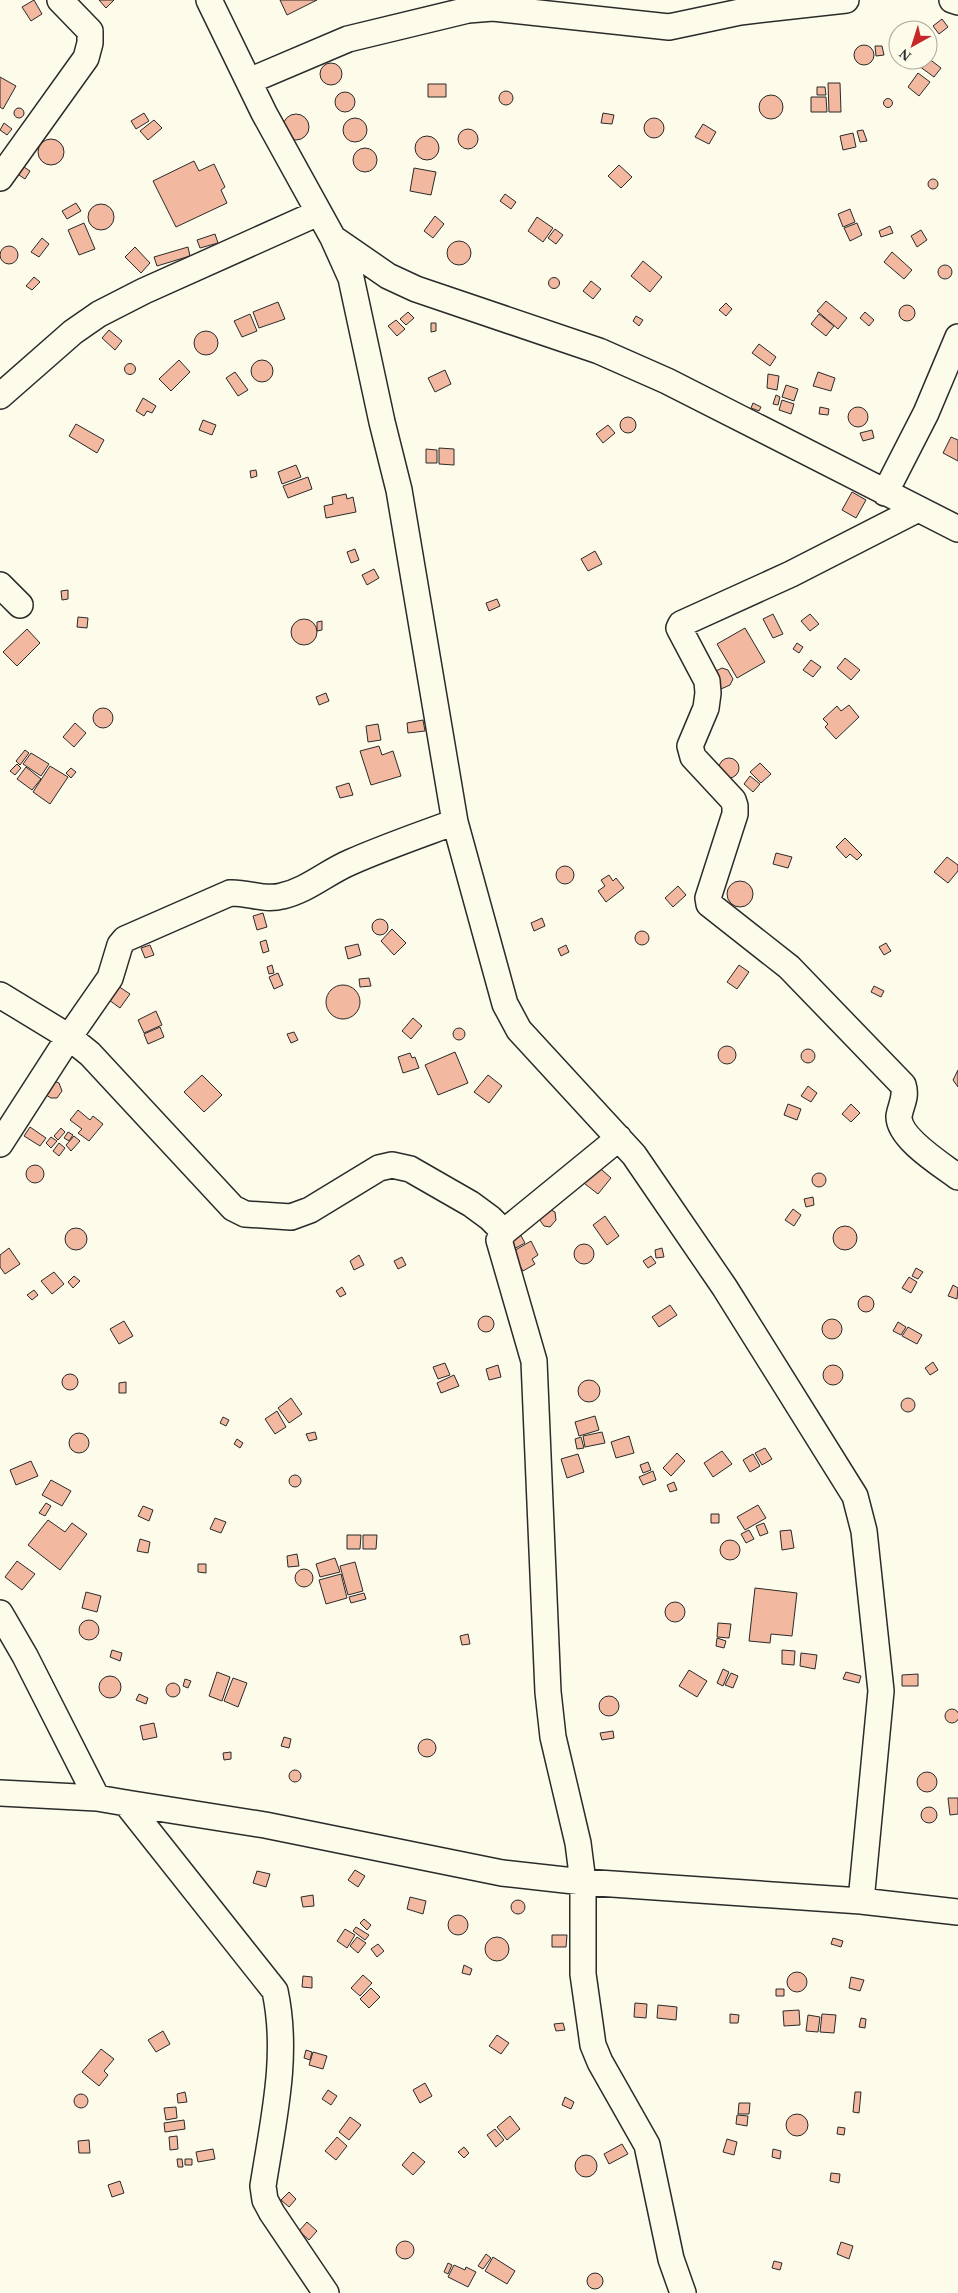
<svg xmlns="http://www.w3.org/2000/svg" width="958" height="2293" font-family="'Times New Roman',serif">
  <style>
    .building { fill: #f2b8a0; stroke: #2b2b2b }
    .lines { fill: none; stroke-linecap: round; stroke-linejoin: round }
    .minor-casing { stroke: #2b2b2b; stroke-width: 28 }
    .minor { stroke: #fdfbea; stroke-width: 25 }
  </style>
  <rect width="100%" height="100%" fill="#fdfbea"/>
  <path class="building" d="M34,0L42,14L31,21L22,7Z
    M99,0H114L106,8Z
    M280,0H317L287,15Z
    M942,19L948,27L939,34L933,26Z
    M854 55a10 10 0 1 1 20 0a10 10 0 1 1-20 0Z
    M875,46H882L884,55L876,56Z
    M928,58L941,68L934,77L919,66L924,60Z
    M320 74a11 11 0 1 1 22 0a11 11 0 1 1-22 0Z
    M918,73L930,82L919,96L908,87Z
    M0,77L16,86L3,109L0,107Z
    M828,83H840L841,112H829Z
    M428,84H446V97H428Z
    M817,87H825L826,95H817Z
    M499 98a7 7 0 1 1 14 0a7 7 0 1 1-14 0Z
    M335 102a10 10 0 1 1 20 0a10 10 0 1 1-20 0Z
    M759 107a12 12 0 1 1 24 0a12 12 0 1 1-24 0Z
    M811,97H826L827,112H811Z
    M883.5 103a4.5 4.5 0 1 1 9 0a4.5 4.5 0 1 1-9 0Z
    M14 113a5 5 0 1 1 10 0a5 5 0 1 1-10 0Z
    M144,113L149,121L136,129L131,121Z
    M603,113L614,115L612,124L601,123Z
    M283 127a13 13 0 1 1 26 0a13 13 0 1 1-26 0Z
    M644 128a10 10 0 1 1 20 0a10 10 0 1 1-20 0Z
    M343 130a12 12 0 1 1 24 0a12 12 0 1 1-24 0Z
    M154,120L162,128L148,140L140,131Z
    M4,123L12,129L7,135L0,130Z
    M703,124L716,132L709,144L695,137Z
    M458 139a10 10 0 1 1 20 0a10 10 0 1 1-20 0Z
    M863,130L867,141L860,142L857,131Z
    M853,133L856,147L843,150L840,136Z
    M415 148a12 12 0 1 1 24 0a12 12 0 1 1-24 0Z
    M38 152a13 13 0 1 1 26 0a13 13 0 1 1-26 0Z
    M353 160a12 12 0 1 1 24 0a12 12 0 1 1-24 0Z
    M194,161L199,171L214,164L225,187L221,190L227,203L176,227L153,181Z
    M21,165L30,171L25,179L16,173Z
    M619,165L632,177L621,188L608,176Z
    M414,168L436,172L431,195L410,191Z
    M928 184a5 5 0 1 1 10 0a5 5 0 1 1-10 0Z
    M505,194L516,202L511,209L500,201Z
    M76,203L81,211L67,219L62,211Z
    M88 217a13 13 0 1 1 26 0a13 13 0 1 1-26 0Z
    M850,209L855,222L843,227L838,214Z
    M435,216L444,224L433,238L424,231Z
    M537,217L553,228L543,242L528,231Z
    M84,223L95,249L79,255L68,230Z
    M857,223L862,235L850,241L844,228Z
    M890,226L893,233L881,237L879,231Z
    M555,229L563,235L556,244L548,238Z
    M921,230L927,240L917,247L911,236Z
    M215,234L218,243L200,248L197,240Z
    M42,238L49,244L39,257L31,252Z
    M447 253a12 12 0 1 1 24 0a12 12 0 1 1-24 0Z
    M0 255a9 9 0 1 1 18 0a9 9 0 1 1-18 0Z
    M135,247L150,263L141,273L125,257Z
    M188,247L190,256L157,266L154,257Z
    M892,252L912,270L904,279L884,262Z
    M643,261L662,277L650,292L631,276Z
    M938 272a7 7 0 1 1 14 0a7 7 0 1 1-14 0Z
    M34,277L40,282L32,290L26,286Z
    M548.5 283a5.5 5.5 0 1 1 11 0a5.5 5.5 0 1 1-11 0Z
    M591,281L601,289L593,299L583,291Z
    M826,301L847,318L838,329L817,311Z
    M278,302L285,319L259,328L253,312Z
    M726,303L732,309L726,316L719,310Z
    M899 313a8 8 0 1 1 16 0a8 8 0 1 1-16 0Z
    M408,312L414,318L406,325L400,319Z
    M865,312L874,320L869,326L860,318Z
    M250,314L257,331L242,337L234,321Z
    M819,314L834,326L826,336L811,324Z
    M636,316L643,320L639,326L633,321Z
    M396,320L405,329L397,336L388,326Z
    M431,323H436V331L431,332Z
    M109,330L122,341L115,350L102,338Z
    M194 343a12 12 0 1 1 24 0a12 12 0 1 1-24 0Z
    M759,344L776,357L770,366L752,353Z
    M179,360L190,372L171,391L159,379Z
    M251 371a11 11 0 1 1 22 0a11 11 0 1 1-22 0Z
    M124.5 369a5.5 5.5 0 1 1 11 0a5.5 5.5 0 1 1-11 0Z
    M445,370L451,384L435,392L428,378Z
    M235,372L248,390L238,396L226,378Z
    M818,372L835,378L831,391L813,386Z
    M768,374L779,376L777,390L767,388Z
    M786,385L798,389L794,401L782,397Z
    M776,395L780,397L778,405L773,404Z
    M143,398L156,406L152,413L147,411L144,416L136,411Z
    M782,400L794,404L791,414L779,410Z
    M753,403L761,407L759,411L751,408Z
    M820,407L829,409L828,415L819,414Z
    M848 417a10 10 0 1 1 20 0a10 10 0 1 1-20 0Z
    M620 425a8 8 0 1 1 16 0a8 8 0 1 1-16 0Z
    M203,420L216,425L212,435L199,430Z
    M76,424L104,440L97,453L69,436Z
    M608,425L615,433L603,443L596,434Z
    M872,430L874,438L863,441L860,433Z
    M951,437L958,440V461L943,453Z
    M439,448L454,449V465L439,464Z
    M426,449L437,450V463H426Z
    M296,465L301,477L282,484L278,472Z
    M256,470L257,476L251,478L250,471Z
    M308,477L312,489L288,498L283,486Z
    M852,492L866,500L856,518L842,510Z
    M346,494L347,499L353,497L356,512L326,518L324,506L333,504L332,497Z
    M355,549L359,560L351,563L347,552Z
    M595,551L602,564L588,571L581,559Z
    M374,569L379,578L367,585L362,575Z
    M68,590V599L62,600L61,591Z
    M497,599L500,606L489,611L486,603Z
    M773,614L783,634L773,638L763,619Z
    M810,614L819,624L810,631L801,621Z
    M78,617L88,618L87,628L77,627Z
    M291 632a13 13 0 1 1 26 0a13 13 0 1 1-26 0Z
    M322,621V630L317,631V622Z
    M745,628L765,662L737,678L717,644Z
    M27,629L40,643L17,666L3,652Z
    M797,643L803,647L799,653L793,649Z
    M845,658L860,670L851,680L837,668Z
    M811,660L821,667L813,677L803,670Z
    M722,668L728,670L733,679L730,685L721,689L718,688L716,671Z
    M326,693L329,701L319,705L316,697Z
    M849,705L859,717L836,739L825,727L828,724L823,719L837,706L841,711Z
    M93 718a10 10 0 1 1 20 0a10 10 0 1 1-20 0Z
    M423,720L425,731L408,733L407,723Z
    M75,723L86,733L74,747L63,737Z
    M378,724L381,740L368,742L366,726Z
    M379,746L382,755L393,751L401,776L371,785L360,751Z
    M25,750L29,753L20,765L16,761Z
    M31,753L49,764L41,776L23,764Z
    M719 768a10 10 0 1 1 20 0a10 10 0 1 1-20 0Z
    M760,763L771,774L761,783L750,772Z
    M17,764L21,768L15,775L10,771Z
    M50,766L68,777L50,804L33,792Z
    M26,767L41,779L32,790L17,779Z
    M71,768L76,772L71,778L66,773Z
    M750,776L760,784L753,792L744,784Z
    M349,783L353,795L340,798L336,787Z
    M845,838L862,855L857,860L850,854L846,858L836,847Z
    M776,853L792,857L788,868L773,864Z
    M947,857L958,865V871L948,883L934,872Z
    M556 875a9 9 0 1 1 18 0a9 9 0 1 1-18 0Z
    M609,875L613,881L616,878L624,888L606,902L598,891L605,886L601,880Z
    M727 894a13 13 0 1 1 26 0a13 13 0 1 1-26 0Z
    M678,886L686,895L673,907L665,898Z
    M263,913L267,927L257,930L253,916Z
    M542,918L545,926L534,931L531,923Z
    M372 927a8 8 0 1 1 16 0a8 8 0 1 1-16 0Z
    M392,929L406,943L394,955L381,941Z
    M635 938a7 7 0 1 1 14 0a7 7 0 1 1-14 0Z
    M266,940L269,951L263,953L260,942Z
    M886,943L891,951L884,955L879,947Z
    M358,944L361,955L348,959L345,947Z
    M150,945L154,955L145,958L141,948Z
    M566,945L569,952L561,956L558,949Z
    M272,965L274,973L269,974L267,967Z
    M739,965L749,972L737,989L727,982Z
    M278,973L283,985L274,989L269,977Z
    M369,978L371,986L360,987L359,979Z
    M326 1002a17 17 0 1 1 34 0a17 17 0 1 1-34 0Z
    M118,986L130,994L120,1008L109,1000Z
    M874,986L884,991L881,997L871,992Z
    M156,1011L162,1025L144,1033L138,1020Z
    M413,1018L422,1026L411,1039L402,1031Z
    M160,1027L164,1037L148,1044L144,1034Z
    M453 1034a6 6 0 1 1 12 0a6 6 0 1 1-12 0Z
    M294,1032L298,1040L291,1043L287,1034Z
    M718 1055a9 9 0 1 1 18 0a9 9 0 1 1-18 0Z
    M801 1056a7 7 0 1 1 14 0a7 7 0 1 1-14 0Z
    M455,1052L468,1083L438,1095L425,1065Z
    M410,1053L412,1058L415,1057L419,1068L403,1073L398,1057Z
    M958,1070V1087L953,1080Z
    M202,1075L222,1095L204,1112L184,1092Z
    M488,1075L502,1086L489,1103L474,1092Z
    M54,1081L59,1083L62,1091L57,1098H51L46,1095Z
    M808,1086L817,1093L811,1102L801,1096Z
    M788,1104L801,1109L797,1120L784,1115Z
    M851,1104L860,1113L851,1122L842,1114Z
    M78,1110L90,1120L93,1116L103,1124L89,1141L78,1133L82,1129L70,1120Z
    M30,1127L46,1138L40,1146L24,1136Z
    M61,1128L65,1132L58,1140L54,1136Z
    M68,1132L73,1135L69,1141L64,1138Z
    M74,1136L80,1141L71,1151L66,1145Z
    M51,1137L57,1141L51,1148L46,1143Z
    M59,1143L65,1148L59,1156L53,1151Z
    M594,1163L611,1178L598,1194L580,1180Z
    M26 1174a9 9 0 1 1 18 0a9 9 0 1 1-18 0Z
    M812 1180a7 7 0 1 1 14 0a7 7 0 1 1-14 0Z
    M813,1197L814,1205L806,1207L804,1199Z
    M549,1209L555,1212L556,1220L550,1227L544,1226L539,1219Z
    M793,1209L801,1215L794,1226L785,1220Z
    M605,1216L619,1236L607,1245L593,1225Z
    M833 1238a12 12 0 1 1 24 0a12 12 0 1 1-24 0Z
    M65 1239a11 11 0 1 1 22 0a11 11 0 1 1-22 0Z
    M519,1232L525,1243L512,1250L506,1239Z
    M531,1241L538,1255L532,1259L535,1264L523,1271L512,1252Z
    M574 1254a10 10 0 1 1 20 0a10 10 0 1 1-20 0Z
    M9,1248L20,1264L5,1274L0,1267V1255Z
    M662,1248L664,1257L656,1258L655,1250Z
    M359,1255L364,1265L354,1270L350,1261Z
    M651,1256L656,1263L648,1268L643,1261Z
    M402,1257L406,1265L398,1269L394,1261Z
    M916,1268L923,1272L918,1279L912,1276Z
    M54,1272L64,1284L52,1294L41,1281Z
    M74,1276L80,1281L73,1288L68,1282Z
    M909,1277L917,1282L911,1293L902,1288Z
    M953,1285L958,1288L957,1299L948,1296Z
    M342,1287L346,1294L340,1297L336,1291Z
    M34,1290L38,1295L32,1300L27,1295Z
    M858 1304a8 8 0 1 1 16 0a8 8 0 1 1-16 0Z
    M670,1305L677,1315L659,1327L652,1317Z
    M478 1324a8 8 0 1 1 16 0a8 8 0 1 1-16 0Z
    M822 1329a10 10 0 1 1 20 0a10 10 0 1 1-20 0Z
    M124,1321L133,1336L119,1344L110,1329Z
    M898,1322L906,1327L901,1335L893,1331Z
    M908,1327L922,1335L917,1344L902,1336Z
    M933,1362L938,1370L930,1375L925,1368Z
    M445,1363L450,1375L438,1379L433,1367Z
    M498,1365L501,1377L489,1380L486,1369Z
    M823 1375a10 10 0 1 1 20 0a10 10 0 1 1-20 0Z
    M62 1382a8 8 0 1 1 16 0a8 8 0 1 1-16 0Z
    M454,1375L459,1386L441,1393L437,1383Z
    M578 1391a11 11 0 1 1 22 0a11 11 0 1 1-22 0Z
    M126,1382V1393H119V1383Z
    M901 1405a7 7 0 1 1 14 0a7 7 0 1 1-14 0Z
    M291,1398L302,1414L289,1423L278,1408Z
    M277,1411L286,1427L275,1434L265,1419Z
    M595,1416L599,1430L579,1436L575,1422Z
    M223,1417L229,1420L226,1426L220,1423Z
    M315,1432L317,1439L309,1441L306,1434Z
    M602,1432L605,1443L585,1447L583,1436Z
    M69 1443a10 10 0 1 1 20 0a10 10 0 1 1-20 0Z
    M629,1436L634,1453L616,1458L611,1442Z
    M581,1437L584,1448L577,1449L575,1439Z
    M237,1439L243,1443L240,1448L234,1444Z
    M765,1448L772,1459L762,1465L755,1453Z
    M722,1451L732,1464L713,1477L704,1463Z
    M677,1453L685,1461L671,1476L663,1468Z
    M578,1454L584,1472L567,1478L561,1459Z
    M753,1454L760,1466L750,1472L743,1460Z
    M31,1461L38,1476L16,1485L10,1470Z
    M648,1462L651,1470L643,1473L640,1465Z
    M653,1471L656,1480L643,1485L639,1477Z
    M289 1481a6 6 0 1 1 12 0a6 6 0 1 1-12 0Z
    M51,1480L71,1491L62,1506L42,1495Z
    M674,1482L677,1490L670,1492L667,1485Z
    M46,1503L51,1506L45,1516L39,1513Z
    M758,1505L766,1518L745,1530L737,1517Z
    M143,1506L153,1510L149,1521L138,1516Z
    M711,1514H719V1523H711Z
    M215,1518L226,1522L221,1533L210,1529Z
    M48,1520L65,1532L72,1523L87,1534L60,1570L28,1545Z
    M764,1523L768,1533L760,1536L756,1526Z
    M749,1530L754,1539L746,1543L741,1534Z
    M791,1530L794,1548L782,1550L780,1531Z
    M347,1535H361L360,1549H347Z
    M363,1535H377L376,1549H363Z
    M140,1539L150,1542L148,1553L137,1551Z
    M720 1550a10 10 0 1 1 20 0a10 10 0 1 1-20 0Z
    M297,1554L299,1566L288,1567L287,1556Z
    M335,1558L340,1572L320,1577L316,1564Z
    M17,1561L35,1574L22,1590L5,1577Z
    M355,1562L363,1591L348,1595L340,1566Z
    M198,1564H206V1573L198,1572Z
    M295 1578a9 9 0 1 1 18 0a9 9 0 1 1-18 0Z
    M341,1574L347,1598L326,1604L319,1580Z
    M755,1588L797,1593L792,1636L771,1634L770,1643L749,1641Z
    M86,1592L101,1596L97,1612L82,1608Z
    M364,1593L366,1599L351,1603L349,1597Z
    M665 1612a10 10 0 1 1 20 0a10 10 0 1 1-20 0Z
    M79 1630a10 10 0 1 1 20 0a10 10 0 1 1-20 0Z
    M718,1623L731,1624L729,1638L717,1637Z
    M468,1634L470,1644L462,1645L460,1636Z
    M717,1638L726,1641L724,1648L716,1646Z
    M112,1650L122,1653L120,1661L110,1657Z
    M782,1650L795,1651L794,1665L782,1664Z
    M801,1653L817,1655L815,1669L800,1666Z
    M723,1669L729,1672L723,1686L717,1683Z
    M689,1670L707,1681L697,1697L679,1686Z
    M217,1672L230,1677L222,1701L209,1696Z
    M846,1672L861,1676L859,1683L843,1679Z
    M731,1673L738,1676L733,1688L725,1685Z
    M918,1674V1686H902V1675Z
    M99 1687a11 11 0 1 1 22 0a11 11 0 1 1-22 0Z
    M233,1678L247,1683L238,1707L224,1701Z
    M185,1679L191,1681L188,1688L183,1686Z
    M166 1690a7 7 0 1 1 14 0a7 7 0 1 1-14 0Z
    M139,1694L148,1698L146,1704L136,1700Z
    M599 1706a10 10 0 1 1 20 0a10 10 0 1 1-20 0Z
    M945 1716a7 7 0 1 1 14 0a7 7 0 1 1-14 0Z
    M154,1723L157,1737L143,1740L140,1726Z
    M613,1731L614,1738L602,1740L600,1733Z
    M284,1737L291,1739L289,1748L281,1746Z
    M418 1748a9 9 0 1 1 18 0a9 9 0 1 1-18 0Z
    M231,1752V1759L224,1760L223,1753Z
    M289 1776a6 6 0 1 1 12 0a6 6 0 1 1-12 0Z
    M917 1782a10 10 0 1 1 20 0a10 10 0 1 1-20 0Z
    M948,1798H958V1814L950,1815Z
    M921 1815a8 8 0 1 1 16 0a8 8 0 1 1-16 0Z
    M355,1870L365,1876L358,1887L348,1880Z
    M257,1871L270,1874L266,1887L253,1883Z
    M313,1895L314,1906L303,1907L301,1897Z
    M410,1897L426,1901L423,1914L407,1909Z
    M511 1907a7 7 0 1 1 14 0a7 7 0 1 1-14 0Z
    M448 1925a10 10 0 1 1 20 0a10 10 0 1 1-20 0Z
    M364,1919L371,1925L367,1930L360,1923Z
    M356,1927L369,1935L365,1940L353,1931Z
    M345,1929L355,1935L347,1948L337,1941Z
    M552,1935H567L566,1947H552Z
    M485 1949a12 12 0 1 1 24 0a12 12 0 1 1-24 0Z
    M357,1937L366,1943L358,1953L350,1946Z
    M833,1938L843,1941L841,1947L831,1944Z
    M378,1944L384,1951L377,1957L371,1949Z
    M464,1965L472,1969L470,1975L462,1973Z
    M787 1982a10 10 0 1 1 20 0a10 10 0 1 1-20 0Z
    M363,1975L372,1983L360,1996L351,1988Z
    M303,1976L312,1977V1988L302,1987Z
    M851,1977L864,1980L860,1991L849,1988Z
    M371,1988L380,1997L369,2008L360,1999Z
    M776,1989H784V1996H776Z
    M635,2003L647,2004L646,2018L634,2017Z
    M658,2005L677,2007L676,2020L657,2018Z
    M799,2010L800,2025L784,2026L783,2011Z
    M730,2014L739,2015L738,2023H730Z
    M822,2014L836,2015L834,2033L820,2032Z
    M808,2015L820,2017L818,2032L806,2031Z
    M861,2018L866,2019L865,2028L859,2027Z
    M563,2023L565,2030L556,2031L554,2024Z
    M163,2031L170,2044L156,2052L148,2040Z
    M497,2035L509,2043L501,2054L489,2046Z
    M101,2049L114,2059L104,2071L108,2075L99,2086L82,2072Z
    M306,2050L312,2052L310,2060L304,2058Z
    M313,2052L327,2056L323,2069L309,2065Z
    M425,2083L432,2096L420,2103L413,2090Z
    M328,2090L337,2096L331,2105L322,2099Z
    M185,2092L187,2102L178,2103L177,2094Z
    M855,2092H861L859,2113L853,2112Z
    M74 2101a7 7 0 1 1 14 0a7 7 0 1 1-14 0Z
    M565,2097L574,2102L571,2109L562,2105Z
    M739,2103H750L749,2114H738Z
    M176,2107L177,2118L166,2120L164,2108Z
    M786 2125a11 11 0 1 1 22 0a11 11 0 1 1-22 0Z
    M737,2115L748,2116L747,2126L736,2124Z
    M510,2116L520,2129L507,2140L497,2127Z
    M350,2117L361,2125L349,2140L339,2132Z
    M184,2120L185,2129L165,2132L164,2123Z
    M838,2127L845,2128L844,2135L837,2134Z
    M495,2129L504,2140L496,2147L487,2135Z
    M177,2136L178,2149L170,2150L169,2137Z
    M337,2137L347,2146L336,2160L325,2151Z
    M727,2139L737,2142L734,2155L723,2152Z
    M89,2140L90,2153H79L78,2141Z
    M622,2144L628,2154L609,2164L604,2154Z
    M464,2147L469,2153L464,2158L458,2152Z
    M213,2149L215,2159L198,2162L196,2152Z
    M773,2149L781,2151L780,2159L772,2157Z
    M413,2152L425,2162L413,2175L402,2165Z
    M575 2166a11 11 0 1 1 22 0a11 11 0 1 1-22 0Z
    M177,2159H182L183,2167H178Z
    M185,2159H192V2165H185Z
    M831,2173L840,2174L839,2183L830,2181Z
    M120,2181L124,2193L112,2197L108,2185Z
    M289,2192L296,2199L289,2207L281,2200Z
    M307,2222L317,2231L309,2240L299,2231Z
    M396 2250a9 9 0 1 1 18 0a9 9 0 1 1-18 0Z
    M841,2242L853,2246L849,2259L837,2254Z
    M486,2254L491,2258L483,2269L478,2266Z
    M493,2257L515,2271L507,2284L485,2271Z
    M774,2261L782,2263L780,2270L772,2268Z
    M448,2263L452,2265L448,2274L444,2272Z
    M454,2265L465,2270L466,2267L476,2272L468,2287L448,2277Z
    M587 2281a8 8 0 1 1 16 0a8 8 0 1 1-16 0Z"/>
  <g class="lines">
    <defs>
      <path id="minor" d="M209,0L264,113L333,238L351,278L382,422L399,490L455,822L505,1004L519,1030L634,1155L725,1288L855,1496L864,1531L881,1691L861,1901
        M952,0L958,2
        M249,81L348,39L468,10L493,8L669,27L740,12L846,0
        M0,178L86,58L90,43V31L60,0
        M333,238L388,276L416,289L599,351L667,381L958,529
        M0,396L73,332L99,314L144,291L318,213
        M885,493L926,413L958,337
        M918,509L791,574L681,624L679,628L707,681L708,693L706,708L690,746L693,757L733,800L735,806V814L708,898L709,904L789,967L903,1085C907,1097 901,1104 899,1116C898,1138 942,1165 958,1177
        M0,585L20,605
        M0,995L69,1037L90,1054L233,1208L245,1214L291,1217L310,1210L379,1168L392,1165L410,1169L471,1204L490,1218L504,1232
        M619,1138L504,1232L499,1240L534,1361L548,1692L553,1737L578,1843L583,1882V1974L593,2045L600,2062L647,2145L671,2259L683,2293
        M0,1144L69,1037L110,978L120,945L125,939L230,893C248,892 264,901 282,896C308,890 327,872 351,862C385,847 420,835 455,822
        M0,1613L25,1656L97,1798
        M0,1793L97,1798L126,1803L265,1825L502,1873L583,1882L861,1901L958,1912
        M126,1803L275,1991C289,2056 273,2121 263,2186L265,2200L272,2213L326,2293"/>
    </defs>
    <use href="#minor" class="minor-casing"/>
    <use href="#minor" class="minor"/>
  </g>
  <g transform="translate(913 45) rotate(219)"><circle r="24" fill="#fdfbea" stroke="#a9a89e"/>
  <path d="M0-4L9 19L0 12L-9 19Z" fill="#c62828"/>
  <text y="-8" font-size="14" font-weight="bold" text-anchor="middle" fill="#2b2b2b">N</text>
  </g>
</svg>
